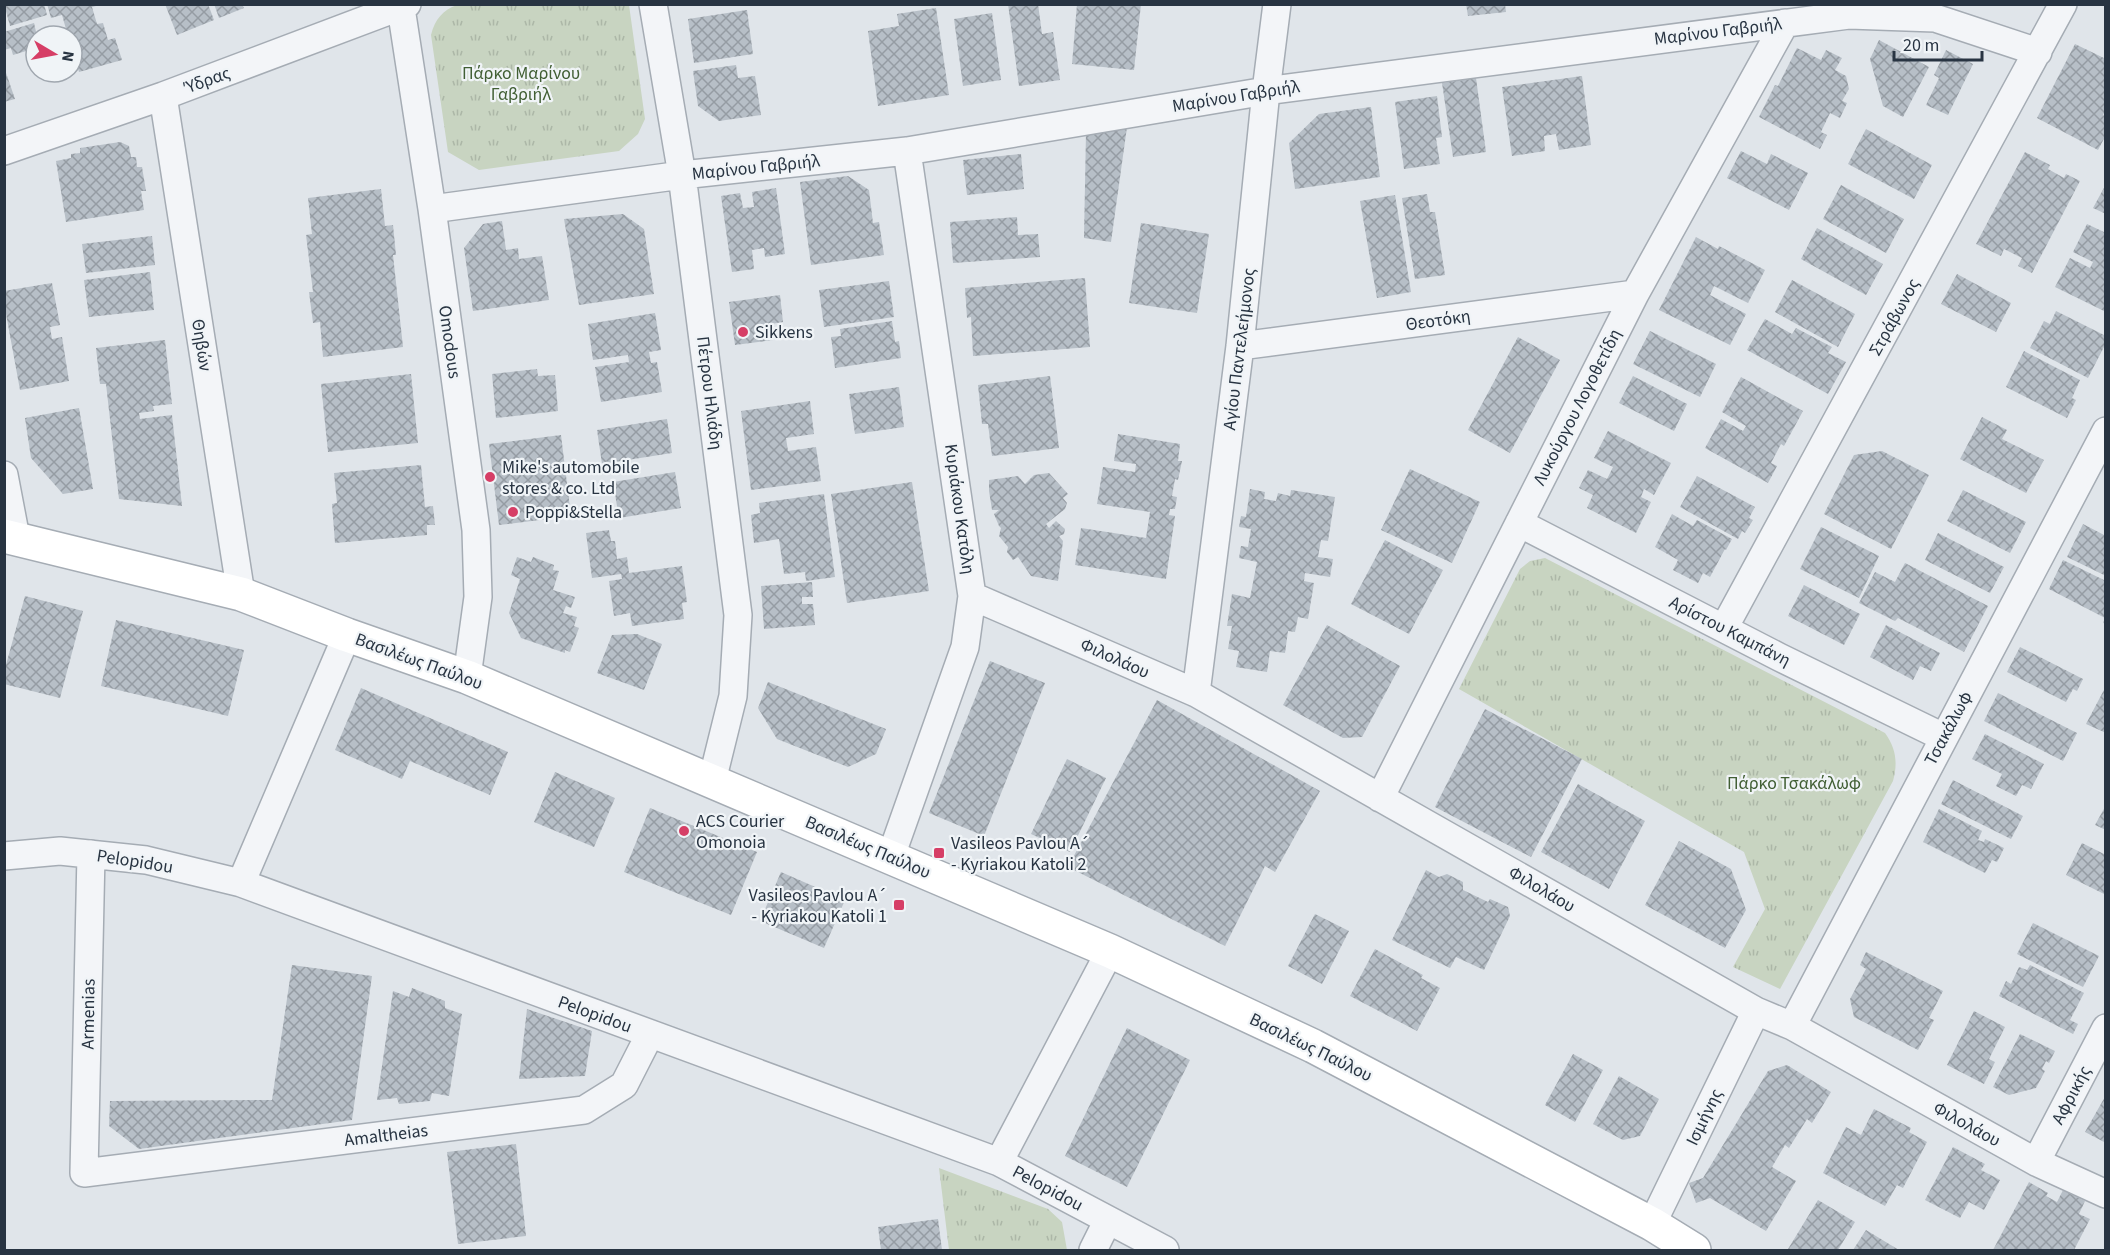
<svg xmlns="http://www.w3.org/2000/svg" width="2110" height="1255" font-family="'Source Sans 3',sans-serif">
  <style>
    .park { fill: url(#park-tufts) }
    .building { fill: url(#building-cross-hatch) }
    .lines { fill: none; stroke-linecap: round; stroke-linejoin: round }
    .street-casing { stroke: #a5acb4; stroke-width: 30 }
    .secondary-casing { stroke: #a5acb4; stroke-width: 36 }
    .street { stroke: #f3f5f8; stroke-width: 27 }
    .secondary { stroke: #fff; stroke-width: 33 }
    .poi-dot { fill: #d63e66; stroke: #f0f4f7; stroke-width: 2 }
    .labels { text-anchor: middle; stroke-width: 4.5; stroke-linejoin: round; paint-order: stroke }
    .street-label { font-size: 18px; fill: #283442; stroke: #f0f4f7 }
    .park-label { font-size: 18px; fill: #415f34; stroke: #f0f4f7 }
    .poi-label { font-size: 18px; fill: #283442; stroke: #f0f4f7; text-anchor: start }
  </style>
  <defs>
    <pattern id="park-tufts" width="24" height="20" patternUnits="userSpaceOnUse" patternTransform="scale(1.5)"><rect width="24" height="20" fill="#c8d4c1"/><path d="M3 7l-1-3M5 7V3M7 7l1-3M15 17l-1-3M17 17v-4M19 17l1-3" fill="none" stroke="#acb7a7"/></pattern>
    <pattern id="building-cross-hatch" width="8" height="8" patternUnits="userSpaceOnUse" patternTransform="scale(1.5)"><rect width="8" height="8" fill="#b7bfc7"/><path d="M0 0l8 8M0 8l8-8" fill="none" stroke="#959ca3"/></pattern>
  </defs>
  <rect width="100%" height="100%" fill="#e0e5ea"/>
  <path class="park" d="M457,5H629L645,119L638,134L619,151L479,170L448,152L431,35C435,19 443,10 457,5Z
    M1545,558L1885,733C1896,748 1898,763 1893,781L1780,989L1733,967L1765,909L1744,852L1459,689L1520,569L1530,561Z
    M939,1168L1048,1209L1062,1222L1067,1250H949Z"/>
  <path class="building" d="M4,4H44L47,15L10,26Z
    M47,4H95L96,6L92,7L97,24L103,23L108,40L115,38L122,60L79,72L72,49V36H68L62,15L51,18Z
    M165,4H208L214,20L177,35Z
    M214,4H242L244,8L219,18Z
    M1008,4H1038L1042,34L1053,32L1060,80L1019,86Z
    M1077,4H1141L1134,70L1072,64Z
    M1466,4H1505L1506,12L1468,16Z
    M936,8L949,95L878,106L868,31L899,26L897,14Z
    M747,10L753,54L694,63L688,19Z
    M992,13L1001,80L963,86L954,19Z
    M34,23L37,36L36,48L13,55L11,48L4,50V32Z
    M1879,40L1929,67L1903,117L1883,106L1870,59Z
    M2075,44L2106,59V109L2103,115L2106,117V135L2098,150L2037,118Z
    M1797,48L1821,60L1826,50L1842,58L1835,70L1846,76L1849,89L1842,101L1847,103L1840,118L1830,113L1821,132L1827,135L1820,149L1759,117L1775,85L1778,86Z
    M1946,50L1973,64L1948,115L1926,105L1939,78L1934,75Z
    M736,65L738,78L755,76L761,115L719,121L698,106L693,71Z
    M4,67L15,99L4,102Z
    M1582,76L1591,145L1559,150L1556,134L1544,136L1545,151L1512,156L1502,87Z
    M1476,78L1486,152L1453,157L1442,83Z
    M1437,96L1442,137L1436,138L1440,164L1404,169L1395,102Z
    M1371,107L1380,177L1295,189L1289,143L1319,114Z
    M1127,127L1111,242L1084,238L1086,132Z
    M1866,129L1932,165L1914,199L1848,164Z
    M120,142L129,146L131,157H136L137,167H142L146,191H141L144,210L66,222L56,161L71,158V154L80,153V148Z
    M1741,151L1767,164L1771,154L1808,173L1789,210L1727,178Z
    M2025,152L2050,165L2048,169L2064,178L2066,174L2080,181L2032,273L2018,266L2022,258L2004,249L2001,256L1976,244Z
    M1021,154L1024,189L967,195L963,160Z
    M848,176L869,190L873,223L879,222L884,255L811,265L800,182Z
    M2106,184V214L2093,208Z
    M1841,185L1904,219L1886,253L1823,219Z
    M776,188L785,254L765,257L764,248L752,250L754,269L732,272L721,196L740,193L743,208L754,207L752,192Z
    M381,189L385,226L393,225L396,255H393L403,347L323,357L320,322L313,323L309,292H313L306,235L312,234L308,198Z
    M1427,194L1430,212H1435L1445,275L1415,279L1402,198Z
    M1395,195L1411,292L1377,298L1360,201Z
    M623,214L644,229L654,294L579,305L564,219Z
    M1017,217L1018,235L1038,234L1040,257L953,263L950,222Z
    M502,221L506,250L518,248L519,259L542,256L549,300L473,311L464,248L483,224Z
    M1141,223L1209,234L1197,313L1129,303Z
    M2087,224L2106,233V312L2055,287L2070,258L2090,268L2093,262L2073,252Z
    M1817,228L1883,264L1866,295L1801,259Z
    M152,236L155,265L86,273L82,244Z
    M1696,237L1718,249L1719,246L1765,270L1748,303L1714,286L1710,295L1746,314L1730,345L1659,310Z
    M150,272L154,310L89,317L84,280Z
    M1957,274L2011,303L1996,332L1941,304Z
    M1085,278L1090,347L973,356L971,317L967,318L965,288Z
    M1792,280L1855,314L1838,347L1775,312Z
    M889,281L894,317L824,327L819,290Z
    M52,283L60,325L50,327L52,339L62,337L69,381L20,390L4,303V291Z
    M780,295L783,322L771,324L773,340L735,345L729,302Z
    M2056,311L2106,336V343L2088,378L2030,348L2044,321L2050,324Z
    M655,313L661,350L649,352L651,363L657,362L662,392L601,402L595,367L629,362L628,355L593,360L588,324Z
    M1765,319L1792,334L1796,328L1832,347L1828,353L1846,362L1828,394L1747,350Z
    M892,321L895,342L899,341L901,358L835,368L831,337L841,336L840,329Z
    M1650,331L1716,364L1700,397L1633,364Z
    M1518,337L1560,360L1510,453L1468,430Z
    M165,340L172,404L153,406L154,411L139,413L140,419L172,415L182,506L119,499L106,384H100L96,348Z
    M2024,351L2080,380L2072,398L2076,400L2067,418L2006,387Z
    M537,369L538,376L555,375L558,411L496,418L492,374Z
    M411,374L418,443L328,452L321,384Z
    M1050,376L1059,448L992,456L988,424H982L978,385Z
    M1633,376L1687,404L1674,431L1619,403Z
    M1741,377L1803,411L1784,446L1781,444L1771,463L1777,466L1768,483L1705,448L1721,419L1743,431L1746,426L1722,412Z
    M899,387L904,427L855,434L849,394Z
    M810,401L814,434L786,438L788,451L816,447L821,481L751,490L741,411Z
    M79,408L93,489L63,494L31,458L25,418Z
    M1982,417L2007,430L2002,439L2044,460L2026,493L1960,459Z
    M667,419L672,453L602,464L597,430Z
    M1608,431L1671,463L1654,495L1644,489L1641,497L1651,502L1636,533L1587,508L1593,495L1579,488L1588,470L1607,479L1613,467L1594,458Z
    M1118,434L1180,444L1178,461H1182L1178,480L1175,479L1172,496L1177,497L1175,509H1170L1169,515L1175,516L1166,579L1075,565L1081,528L1146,538L1150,512L1097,504L1103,467L1135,472L1136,464L1114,461Z
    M561,435L571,516L499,525L489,444Z
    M1882,451L1929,475L1891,549L1824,514L1854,455Z
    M421,465L425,507L433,506L435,525H427V535L335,543L332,504L337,503L334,473Z
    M1410,469L1480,502L1452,563L1381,530Z
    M675,472L681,508L619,518L613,482Z
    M1049,473L1068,494L1063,498L1067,503L1065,509L1046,524L1049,528L1056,521L1065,529L1064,534L1059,536L1063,541L1058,581L1031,576L1018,557L1013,560L1007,552L1008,547L999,536L1001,528L999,526L994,514L999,510H992L989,491V480L1018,476L1025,484L1034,475Z
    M1697,476L1755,507L1749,518L1753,520L1745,533L1742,531L1738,539L1680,507Z
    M912,482L929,591L847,603L831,494Z
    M1250,489L1265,492L1264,499L1276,501L1278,493L1290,496L1291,490L1335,497L1328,541L1321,540L1318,557L1333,559L1330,577L1305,573L1304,581L1314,583L1308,619L1298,617L1295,632L1288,631L1285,653L1270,651L1267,672L1236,667L1239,651L1228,649L1232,626H1227L1232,594L1250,598L1257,562L1239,558L1241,546L1248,547L1251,529L1239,527L1241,516L1246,517Z
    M1963,490L2026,522L2010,553L1947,521Z
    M824,494L835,577L806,581L805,572L784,574L779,539L754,543L751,515L760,513L759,503Z
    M1672,514L1693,526L1697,520L1732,539L1726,550L1725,549L1710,577L1703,573L1698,583L1673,570L1678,560L1655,547Z
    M2083,524L2106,536V576L2067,557Z
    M1821,527L1879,556L1859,598L1800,569Z
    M609,530L611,541H615L617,559L627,557L629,573L682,566L687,602L682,603L684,619L632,626L630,613L614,616L609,581L622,579L621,574L592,578L586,533Z
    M1938,533L2004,567L1990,593L1925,560Z
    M1385,540L1443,570L1409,634L1351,604Z
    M517,557L531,562L533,557L554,565L553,570L559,571L553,590L575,597L571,608L566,606L563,613L577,617L574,626L579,628L570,652L565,650V653L521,638L509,613L520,579L511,575Z
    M2063,560L2106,581V624L2103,623L2105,618L2049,589Z
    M1905,563L1988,606L1964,652L1898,618L1895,621L1859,603L1875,572L1895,582Z
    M812,582L813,597H802V604H813L815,625L764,629L761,586Z
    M1804,585L1860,614L1844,645L1788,616Z
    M25,596L83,611L60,698L4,684V672Z
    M116,620L244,650L228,716L101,686Z
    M1327,625L1400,666L1362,737L1343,738L1283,705Z
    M1886,625L1940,653L1931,671L1920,666L1913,680L1870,657Z
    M637,634L662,644L644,690L597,673L612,635Z
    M2020,647L2083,679L2077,691L2073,689L2066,702L2007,672Z
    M990,661L1045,683L984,836L929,813Z
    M768,682L886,729L876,754L848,767L777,739L758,708Z
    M2106,686V733L2086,724Z
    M361,688L508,752L490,795L410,761L402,779L335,750Z
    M1998,693L2077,733L2063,761L1984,721Z
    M1157,700L1320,791L1275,872L1265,866L1225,946L1068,867Z
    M1485,709L1582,759L1531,857L1435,807Z
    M1985,734L2044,764L2031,789L2022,785L2016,796L1996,786L2002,774L1972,759Z
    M1067,759L1106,778L1070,852L1031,834Z
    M555,772L615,798L594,847L534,822Z
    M1953,780L2023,816L2011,839L1941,804Z
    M1578,784L1645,821L1609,889L1541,852Z
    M2106,805V830L2095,825Z
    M650,808L757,852L731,915L624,872Z
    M1939,809L1982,831L1978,840L1984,842L1985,839L2004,848L1997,862L1992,860L1985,873L1923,842Z
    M1679,841L1731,869L1746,910L1725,948L1645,905Z
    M2082,843L2106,855V895L2066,875Z
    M1426,870L1439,877L1447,874L1463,882V890L1488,902L1490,899L1508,907L1510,916L1484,970L1456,957L1450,968L1392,940Z
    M781,872L845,900L824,948L760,921Z
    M1315,914L1349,931L1322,984L1288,966Z
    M2033,923L2099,956L2083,987L2017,954Z
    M1375,949L1423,975L1421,978L1440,988L1417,1031L1350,996Z
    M1866,952L1943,991L1929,1018L1934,1020L1918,1050L1854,1017L1850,999L1866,969L1860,965Z
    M292,965L372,976L352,1120L139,1149L109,1126L110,1101L272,1100Z
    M2030,965L2084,993L2070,1020L2078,1024L2073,1034L1999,996L2006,981L2011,984L2019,967L2027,970Z
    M412,988L445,1001V1008L462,1014L449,1096L432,1093L430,1101L399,1104L397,1098L377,1100L393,991L409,997Z
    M527,1009L592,1031L585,1076L519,1079Z
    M1974,1011L2005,1027L1989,1059L1995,1062L1984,1084L1947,1065Z
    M1127,1028L1190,1060L1127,1187L1065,1156Z
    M2020,1034L2055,1051L2049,1063L2046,1061L2042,1069L2045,1071L2036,1088L2009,1095L1993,1087Z
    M1573,1054L1603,1070L1575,1122L1545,1105Z
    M1787,1065L1831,1092L1812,1123L1807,1119L1789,1148L1785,1145L1772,1167L1796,1181L1766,1231L1710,1198L1696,1203L1689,1183L1703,1178L1768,1071Z
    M1619,1076L1659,1099L1640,1136L1623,1140L1593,1124Z
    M2106,1095V1143L2085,1132Z
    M1874,1109L1911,1128L1909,1132L1927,1142L1903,1188L1897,1185L1885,1206L1823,1173L1846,1127L1861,1135Z
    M516,1144L526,1236L458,1244L447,1152Z
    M1953,1147L1985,1164L1981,1170L2000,1180L1984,1210L1969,1202L1960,1218L1925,1200Z
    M2029,1182L2048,1193L2046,1196L2057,1202L2063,1190L2085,1201L2079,1214L2090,1219L2074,1250H2032L2029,1249L2028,1250H1993Z
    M1818,1200L1855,1222L1838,1250H1790L1788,1249Z
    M938,1219L942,1250H881L878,1227Z
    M1866,1230L1899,1250H1853Z"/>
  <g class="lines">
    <defs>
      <path id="street" d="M653,4L682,175L738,615L733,696L712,781
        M401,8L432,209L476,530L478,597L467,677
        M163,96L241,594
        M4,151L163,96L407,4
        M432,209L682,175L907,151L1266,91L1849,15L1935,18L2038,52
        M1240,346L1635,294
        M4,475L16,538
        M1519,523L1779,657L1943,737
        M972,596L1196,693L1756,1011L1792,1026L2036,1162L2106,1194
        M1724,628L2063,4
        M1196,693L1240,346L1266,91L1277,4
        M1380,798L1635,294L1785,23
        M91,854L84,1173L584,1110L624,1085L650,1034
        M4,856L60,851L146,860L241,883L999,1162L1165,1250
        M891,856L965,647L972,596L907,151
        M241,883L347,635
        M1792,1026L2106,431
        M999,1162L1110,951
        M2036,1162L2106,1028
        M1652,1224L1756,1011
        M1093,1250L1108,1220"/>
      <path id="secondary" d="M4,536L241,594L347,635L467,677L1110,951L1313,1046L1652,1224L1694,1250"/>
    </defs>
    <use href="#street" class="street-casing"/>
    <use href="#secondary" class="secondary-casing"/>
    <use href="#street" class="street"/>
    <use href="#secondary" class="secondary"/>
  </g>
  <g class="poi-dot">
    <circle cx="743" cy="332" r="6"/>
    <circle cx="490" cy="477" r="6"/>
    <circle cx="513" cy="512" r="6"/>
    <circle cx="684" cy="831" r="6"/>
    <rect x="933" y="847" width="12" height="12" rx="3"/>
    <rect x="893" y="899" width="12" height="12" rx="3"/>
  </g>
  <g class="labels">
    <g class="street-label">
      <text transform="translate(1718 31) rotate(-7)" y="6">Μαρίνου Γαβριήλ</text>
      <text transform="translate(207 80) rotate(-20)" y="6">Ύδρας</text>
      <text transform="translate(1236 96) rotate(-9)" y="6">Μαρίνου Γαβριήλ</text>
      <text transform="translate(756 167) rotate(-6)" y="6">Μαρίνου Γαβριήλ</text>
      <text transform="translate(1894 317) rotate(-61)" y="6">Στράβωνος</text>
      <text transform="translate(1438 320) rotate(-8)" y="6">Θεοτόκη</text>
      <text transform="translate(450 342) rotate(82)" y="6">Omodous</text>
      <text transform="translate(202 345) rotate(81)" y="6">Θηβών</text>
      <text transform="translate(1239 349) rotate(-83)" y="6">Αγίου Παντελεήμονος</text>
      <text transform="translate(710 393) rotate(83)" y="6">Πέτρου Ηλιάδη</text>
      <text transform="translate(1577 407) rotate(-63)" y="6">Λυκούργου Λογοθετίδη</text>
      <text transform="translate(960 509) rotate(82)" y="6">Κυριάκου Κατόλη</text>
      <text transform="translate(1730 631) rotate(27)" y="6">Αρίστου Καμπάνη</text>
      <text transform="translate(1115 658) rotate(24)" y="6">Φιλολάου</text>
      <text transform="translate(419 661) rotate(20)" y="6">Βασιλέως Παύλου</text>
      <text transform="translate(1948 728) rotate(-62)" y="6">Τσακάλωφ</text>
      <text transform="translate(868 847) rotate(23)" y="6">Βασιλέως Παύλου</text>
      <text transform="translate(135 861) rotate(9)" y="6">Pelopidou</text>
      <text transform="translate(1542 889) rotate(30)" y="6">Φιλολάου</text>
      <text transform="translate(88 1014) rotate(-89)" y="6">Armenias</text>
      <text transform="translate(595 1014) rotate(20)" y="6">Pelopidou</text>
      <text transform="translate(1311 1047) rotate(26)" y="6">Βασιλέως Παύλου</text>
      <text transform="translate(2071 1095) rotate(-62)" y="6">Αφρικής</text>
      <text transform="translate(1704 1117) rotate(-64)" y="6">Ισμήνης</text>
      <text transform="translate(1967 1124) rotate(29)" y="6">Φιλολάου</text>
      <text transform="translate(386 1135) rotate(-7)" y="6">Amaltheias</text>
      <text transform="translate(1048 1188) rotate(28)" y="6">Pelopidou</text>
    </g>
    <g class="park-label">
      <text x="521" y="79">Πάρκο Μαρίνου<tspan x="521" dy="21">Γαβριήλ</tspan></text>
      <text x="1794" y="789">Πάρκο Τσακάλωφ</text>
    </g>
    <g class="poi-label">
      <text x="755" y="338">Sikkens</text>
      <text x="502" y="473">Mike's automobile<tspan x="502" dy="21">stores &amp; co. Ltd</tspan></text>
      <text x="525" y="518">Poppi&amp;Stella</text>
      <text x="696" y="827">ACS Courier<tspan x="696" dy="21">Omonoia</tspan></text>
      <text x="951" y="849">Vasileos Pavlou A´<tspan x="951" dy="21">- Kyriakou Katoli 2</tspan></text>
      <text x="887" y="901" text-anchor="end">Vasileos Pavlou A´<tspan x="887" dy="21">- Kyriakou Katoli 1</tspan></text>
    </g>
  </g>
  <rect width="2110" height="1255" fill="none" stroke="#283442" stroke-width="12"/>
  <g transform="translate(54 54) rotate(100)"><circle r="28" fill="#f0f4f7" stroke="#a0a7af" stroke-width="1.5"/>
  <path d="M0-4.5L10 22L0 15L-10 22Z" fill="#d63e66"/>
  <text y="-9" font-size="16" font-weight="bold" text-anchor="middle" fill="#283442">N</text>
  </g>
  <path d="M1894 51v9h88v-9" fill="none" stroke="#283442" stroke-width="3"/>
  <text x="1903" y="51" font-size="18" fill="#283442" stroke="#f0f4f7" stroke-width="4.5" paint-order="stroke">20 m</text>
</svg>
